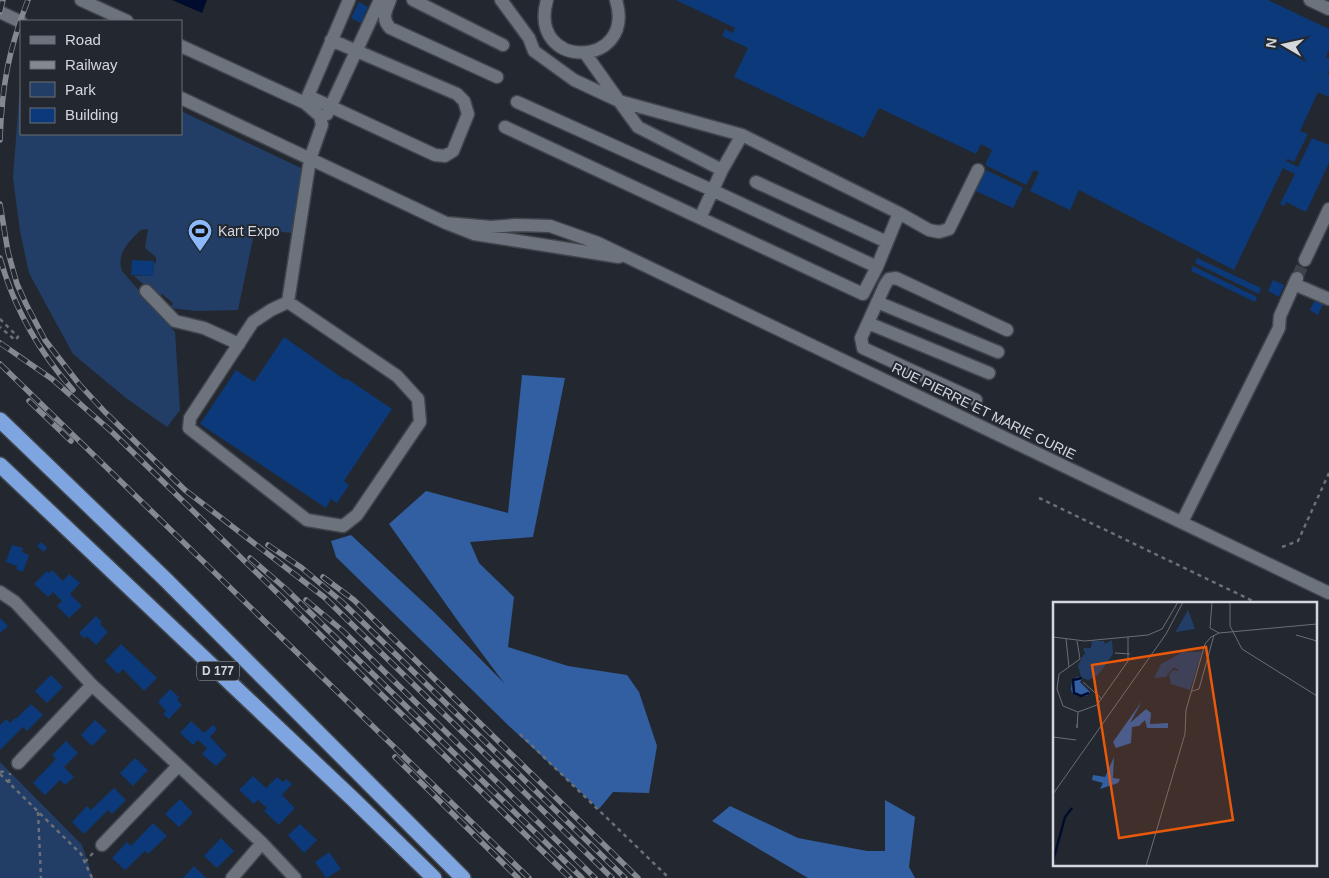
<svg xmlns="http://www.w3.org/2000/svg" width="1329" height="878" font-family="Arial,sans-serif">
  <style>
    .green { fill: #223e66 }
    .forest { fill: #315fa2 }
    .water { fill: #000c2d }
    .building { fill: #0b3979 }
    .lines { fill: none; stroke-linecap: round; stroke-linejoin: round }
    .minor-tunnel { stroke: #3e424a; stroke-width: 12; stroke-dasharray: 12 6; stroke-linecap: butt }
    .minor-casing { stroke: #40444b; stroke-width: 15 }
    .highway-casing { stroke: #40444b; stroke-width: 18 }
    .path { stroke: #6b6f76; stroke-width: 2.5; stroke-dasharray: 4 4; stroke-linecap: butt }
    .minor { stroke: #6d737c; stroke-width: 12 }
    .highway { stroke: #7ea5e0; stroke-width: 15 }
    .rail-casing { stroke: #84888f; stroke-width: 5.5 }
    .rail { stroke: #232830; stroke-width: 4; stroke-dasharray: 11; stroke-linecap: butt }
    .labels { text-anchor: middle; stroke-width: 4; stroke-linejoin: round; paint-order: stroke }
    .shield { fill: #232830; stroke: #9fa2a9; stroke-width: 1 }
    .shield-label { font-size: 12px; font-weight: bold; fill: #d4d7dd }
    .poi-label { font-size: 14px; fill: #d4d7dd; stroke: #232830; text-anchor: start }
    .street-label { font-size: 14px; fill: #d4d7dd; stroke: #232830 }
    .inset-river { fill: none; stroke: #000c2d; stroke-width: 2.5 }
    .inset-road { fill: none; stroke: #6a6e75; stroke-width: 1 }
    .view { fill: #e8590c; fill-opacity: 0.15; stroke: #e8590c; stroke-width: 2.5 }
    .inset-edge { fill: none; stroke: #d4d7dd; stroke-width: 2.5 }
  </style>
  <rect width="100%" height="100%" fill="#232830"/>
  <path class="green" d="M21,73V134H181V111L303,169L292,233L255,229L238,310L196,311L170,308L173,303L162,294L158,297L134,276H153L154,263H156V257L145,248L148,229L141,230C129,241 116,254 122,271L175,332L180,410L167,427L126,398L73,354L29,273L20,231L13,178Z
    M0,762L82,845L93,878H0Z"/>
  <path class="forest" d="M522,375L565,378L533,537L470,542L479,563L514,597L508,647L568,666L627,675L639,692L657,746L649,793L613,792L599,809L509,726L336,557L331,541L351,535L435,613L504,683L460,624L389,524L426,491L508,513Z
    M885,800L915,817L909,867L915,878H808L712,821L730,806L798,838L867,851H885Z"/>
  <path class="water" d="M172,0H207L202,13Z"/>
  <path class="building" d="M676,0H1268L1329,29V49L1326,57L1329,58V70L1327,74H1329V97L1318,92L1300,131L1308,134L1294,162L1287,159L1286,161L1298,167L1312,138L1329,145V163L1306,212L1286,202L1284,206L1280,204L1295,174L1283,168L1234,270L1079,190L1070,210L1030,191L1039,172L1034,170L1026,185L985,165L992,150L981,144L976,154L879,108L864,138L734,77L748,48L722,36L725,29L733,33L735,28Z
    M359,2L368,7L361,23L351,18Z
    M986,170L1023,188L1013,208L976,191Z
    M1197,258L1261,288L1259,294L1195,263Z
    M132,260L154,261L153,276L131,275Z
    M1193,266L1257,297L1255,302L1191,271Z
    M1273,280L1284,285L1279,297L1268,291Z
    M1316,298L1324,302L1318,315L1310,310Z
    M284,337L345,380L346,378L392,409L344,481L349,485L337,503L331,499L326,508L200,424L236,370L254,382Z
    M41,542L47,547L44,552L37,546Z
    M12,545L23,548L22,552L29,555L23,572L16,569L17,566L6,562Z
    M52,570L63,581L69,574L80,583L70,594L82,606L69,618L57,606L62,601L53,592L48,597L34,584L47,571L49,573Z
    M96,616L102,622L100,624L108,632L96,645L87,636L85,639L79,633Z
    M0,618L8,626L0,633Z
    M121,644L157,678L144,691L123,669L118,674L105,661Z
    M51,675L63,687L47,703L35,691Z
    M170,689L179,697L177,700L182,705L169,719L163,714L166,711L158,702Z
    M31,704L43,715L27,731L23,727L0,750V725L6,719L10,723L15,718L16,719Z
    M95,720L107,731L92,746L81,735Z
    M191,721L204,733L213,725L217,729L210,737L227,755L216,766L202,754L207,748L198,740L193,745L180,733Z
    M66,741L78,753L64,767L74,777L65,785L60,780L45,795L33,783L56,759L52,755Z
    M135,758L148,770L133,786L120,773Z
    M253,776L266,788L277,777L283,782L286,779L292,784L282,795L295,808L279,825L264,811L267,808L258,800L254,804L239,790Z
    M114,788L126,800L112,814L108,810L84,834L72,822L87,806L91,810Z
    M180,799L193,813L179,827L165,814Z
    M153,823L167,836L148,854L145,851L125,870L112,858L127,842L131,846Z
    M300,824L317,840L304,853L288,835Z
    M221,838L234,851L217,868L204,856Z
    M329,852L341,869L326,878L315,862Z
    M194,866L206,878H183Z"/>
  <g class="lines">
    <path class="minor-tunnel" d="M1297,278L1305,260"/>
    <defs>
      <path id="minor" d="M81,0L127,21
        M390,0C386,11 381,18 390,28L497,77
        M413,0L503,45
        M501,0L529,38L534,51L574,80L619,101L638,127L722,170
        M547,0C527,71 637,69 616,0
        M1310,0L1329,9
        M0,12L21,22
        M181,46L305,103L320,116L322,125L310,159L288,302
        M585,53L619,101L742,135L899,213L929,230L939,232L949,229L978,170
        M308,96L435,155L445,156L453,151L468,114L464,101L457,94L331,40
        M181,98L446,223L474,234L619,257
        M517,102L714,191L877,267
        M305,103L349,0
        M327,114L380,0
        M505,127L863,294L877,267L899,213
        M756,182L887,242
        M700,218L722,170L742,135
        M446,223L491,227L516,225L550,226L598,243L1329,593
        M1305,260L1329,209
        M1294,284L1329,299
        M146,291L175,321L204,328L239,344
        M288,302L397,376L418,399L420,422L357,515L343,526L307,520L189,428L190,418L253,322L271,310Z
        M877,302L998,352
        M868,323L989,373
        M976,400L863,348L861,338L885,285L889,279L896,278L1007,330
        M1182,522L1279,328L1280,316L1297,278
        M0,592L15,602L92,685L262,843L295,878
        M18,763L92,685
        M102,845L178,766
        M232,878L262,843"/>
      <path id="highway" d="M0,420L166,580L463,878
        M0,465L354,800L434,878"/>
    </defs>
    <use href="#minor" class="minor-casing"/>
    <use href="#highway" class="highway-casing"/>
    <path class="path" d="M0,319L18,337L15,340L0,327
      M1039,498L1257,603
      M1282,547L1298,541L1329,473
      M520,734L669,878
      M0,772L8,771
      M0,774L81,854L92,878
      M9,783L10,773
      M38,812L41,878
      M85,862L93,853"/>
    <use href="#minor" class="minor"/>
    <use href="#highway" class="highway"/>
    <defs>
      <path id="rail" d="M0,12L3,0
        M0,140C2,86 8,51 28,0
        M0,204L8,252L17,284L26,304L45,340L79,384L105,412L185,490L324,597L612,878
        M0,258C14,308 39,352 73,390
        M0,343L52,379L112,432L570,878
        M0,364L529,878
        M29,401L71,441
        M268,545L302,568L342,602L625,878
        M250,558L286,589L582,878
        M323,577L354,600L638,878
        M306,600L343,631L595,878
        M395,757L518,878"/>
    </defs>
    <use href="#rail" class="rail-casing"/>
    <use href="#rail" class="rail"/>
  </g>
  <defs>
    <symbol id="stadium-pin" viewBox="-11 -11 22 30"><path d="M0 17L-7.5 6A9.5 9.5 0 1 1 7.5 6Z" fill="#8cb9fc" stroke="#232830"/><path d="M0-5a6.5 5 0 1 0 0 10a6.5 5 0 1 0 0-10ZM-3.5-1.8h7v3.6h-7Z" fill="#111"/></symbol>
  </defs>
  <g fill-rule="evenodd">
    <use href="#stadium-pin" x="186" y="217" width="28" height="38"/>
  </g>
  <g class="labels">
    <rect class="shield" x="197" y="661.5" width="42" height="19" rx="4"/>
    <g class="shield-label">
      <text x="218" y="675">D 177</text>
    </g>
    <g class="poi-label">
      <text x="218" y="236">Kart Expo</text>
    </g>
    <g class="street-label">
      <text transform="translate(984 411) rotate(26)" y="5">RUE PIERRE ET MARIE CURIE</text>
    </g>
  </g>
  <g transform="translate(1053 602)">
    <rect width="264" height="264" fill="#232830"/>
    <path d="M135,8L142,27L123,30V29ZM59,38L60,52L45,73L35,78L28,75L25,63L31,52L33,54L30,46H38L39,39H51L52,42ZM130,50H149L137,88L118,82L116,73L120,68L126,69L123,66H120L113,75L101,76L108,62Z" fill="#223e66"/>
    <path d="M24,75L30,76L27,80L37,90L34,94L20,92L18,88L19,78ZM89,99L77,121L93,107L98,111L97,122L115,121V126H94L92,118L86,124L79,125L78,141L63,146L60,140ZM61,155L60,176L67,177L65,181L47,187L50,181L39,178L40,173L52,175Z" fill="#315fa2"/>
    <path class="inset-river" d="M29,76L20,78L21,91L28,94L36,91M0,259L12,215L19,206"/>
    <path class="inset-road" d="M159,0L157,26L166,31M177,0V24L189,47L264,94M95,33L109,27L125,0M243,33L264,39M0,35L32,39L95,33M13,37L16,65M24,39L27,57L6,72L4,87L10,104L25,110L44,103L75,59V35M62,51L77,52M30,80L49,97M139,89L146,87L161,33M24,122V126L25,110M132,132L133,108L152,42L158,35L166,31L264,22M0,135L23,138M0,192L113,32L130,0M93,264L132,132"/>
    <path class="view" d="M153,45L180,218L66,236L39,63Z"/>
    <rect width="264" height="264" class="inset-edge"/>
  </g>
  <rect x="20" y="20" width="162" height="115" fill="#232830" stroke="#6a6e75"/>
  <rect x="30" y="36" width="25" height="8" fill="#6d737c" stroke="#6a6e75"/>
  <text x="65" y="45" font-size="15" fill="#d4d7dd">Road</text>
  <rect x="30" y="61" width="25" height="8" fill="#84888f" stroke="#6a6e75"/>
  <text x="65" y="70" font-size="15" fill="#d4d7dd">Railway</text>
  <rect x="30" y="82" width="25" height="15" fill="#223e66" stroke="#6a6e75"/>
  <text x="65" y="95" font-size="15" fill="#d4d7dd">Park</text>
  <rect x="30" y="108" width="25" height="15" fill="#0b3979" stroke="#6a6e75"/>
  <text x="65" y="120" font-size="15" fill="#d4d7dd">Building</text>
  <g transform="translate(1284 45) rotate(279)" stroke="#232830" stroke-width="4" paint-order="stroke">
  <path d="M0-4L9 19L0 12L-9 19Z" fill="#d4d7dd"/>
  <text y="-8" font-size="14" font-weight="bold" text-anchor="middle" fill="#d4d7dd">N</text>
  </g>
</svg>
